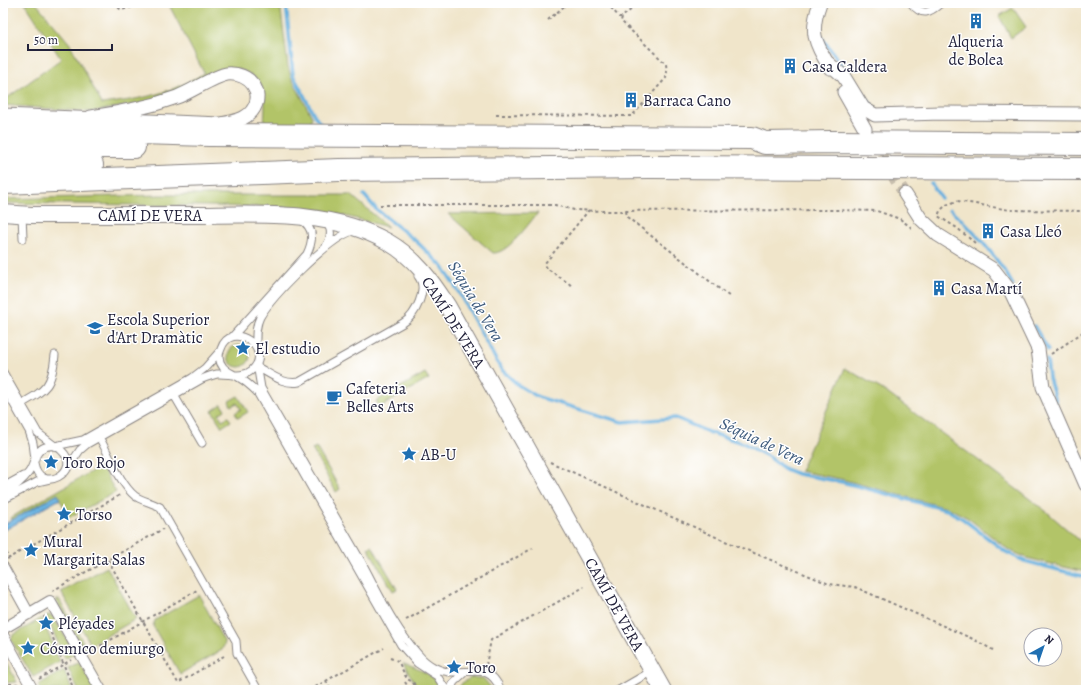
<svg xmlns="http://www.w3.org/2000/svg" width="1089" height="693" font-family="Alegreya,serif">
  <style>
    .green { fill: #b2c467; stroke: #6a7351 }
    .water { fill: #67b0df; stroke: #44698d }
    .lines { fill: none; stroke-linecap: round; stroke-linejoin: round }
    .stream { stroke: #67b0df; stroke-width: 3.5 }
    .pedestrian-tunnel { stroke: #c7bead; stroke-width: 10; stroke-dasharray: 10 5; stroke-linecap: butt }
    .minor-tunnel { stroke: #c7bead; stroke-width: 13; stroke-dasharray: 13 6; stroke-linecap: butt }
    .service-casing { stroke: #898482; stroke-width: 9 }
    .pedestrian-casing { stroke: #898482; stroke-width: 12 }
    .minor-casing { stroke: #898482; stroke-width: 15 }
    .tertiary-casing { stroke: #898482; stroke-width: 18 }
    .motorway-casing { stroke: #898482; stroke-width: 24 }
    .path { stroke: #898482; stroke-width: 2; stroke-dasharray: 3 3; stroke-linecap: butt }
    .service { stroke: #fff; stroke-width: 7 }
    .pedestrian { stroke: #fff; stroke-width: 10 }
    .minor { stroke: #fff; stroke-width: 13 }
    .tertiary { stroke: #fff; stroke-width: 16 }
    .motorway { stroke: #fff; stroke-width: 22 }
    .labels { text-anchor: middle; stroke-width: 3; stroke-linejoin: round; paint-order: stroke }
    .poi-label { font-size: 16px; fill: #22223b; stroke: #fff; text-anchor: start }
    .street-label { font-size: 16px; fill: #22223b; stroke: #fff }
    .water-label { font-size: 17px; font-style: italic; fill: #3e5b7d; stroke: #fff }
  </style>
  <rect width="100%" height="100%" fill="#fff"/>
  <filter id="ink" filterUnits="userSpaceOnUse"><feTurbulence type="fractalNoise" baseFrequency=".025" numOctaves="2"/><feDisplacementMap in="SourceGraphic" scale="8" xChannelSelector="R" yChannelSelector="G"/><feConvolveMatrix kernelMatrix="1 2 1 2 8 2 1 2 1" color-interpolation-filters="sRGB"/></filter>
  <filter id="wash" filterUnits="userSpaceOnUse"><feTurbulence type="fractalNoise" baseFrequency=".012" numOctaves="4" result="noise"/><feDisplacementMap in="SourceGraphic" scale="16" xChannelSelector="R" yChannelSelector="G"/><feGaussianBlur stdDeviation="0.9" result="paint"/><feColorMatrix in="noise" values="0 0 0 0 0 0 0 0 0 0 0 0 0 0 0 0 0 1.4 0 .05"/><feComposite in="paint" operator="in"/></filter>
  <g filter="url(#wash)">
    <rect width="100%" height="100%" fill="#f0e5ca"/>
    <path class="green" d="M25,3H36L70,44L102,104C141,99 171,94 204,73L168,3H280L288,66L291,77L312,117L309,127H264C265,100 270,79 238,69L147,102L90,112L3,105V101L61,59Z
      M1013,8L1026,27L1011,38L999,16Z
      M160,195H351L388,227L322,210L275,207L3,203V199Z
      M538,213C528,224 508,254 493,253L448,214Z
      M228 356a11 11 0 1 1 22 0a11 11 0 1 1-22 0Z
      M845,368L883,390L982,463L1047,512L1086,546L1085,572L1027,558L1009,550L968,518L951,509L841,479L800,471Z
      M425,373L429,379L380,407L376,401Z
      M238,396L248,412L238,418L235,413L241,409L237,403L231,406L229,401Z
      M222,404L225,410L219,414L222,420L228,417L231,421L222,427L212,411Z
      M316,447L340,489L336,492L312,449Z
      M101,466L116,492L70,517L57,495L11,520L10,518Z
      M372,546L397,589L393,591L368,548Z
      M107,567L136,619L91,645L61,592Z
      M199,595L225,643L222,650L180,674L153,626L155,620Z
      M59,599L86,647L83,649L56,600Z
      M48,615L53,616L75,653L65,659L46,616Z
      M42,618L60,662L33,677L11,640L13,635Z
      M3,656L17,682L3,683Z
      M79,662L95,690H78L68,668Z
      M403,663C419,670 434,673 441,690H419Z
      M64,670L72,690H40L38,685Z
      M472,677L484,679L493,690H458L462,683Z"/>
    <path class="water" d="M58,494L60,499L3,531V525Z"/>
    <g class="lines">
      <path class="stream" d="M286,3L293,75L316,118L323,127
        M821,37L872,106
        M931,183L941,198
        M364,195L376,209L417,242L442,266L454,284L501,369L518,385L538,397L622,422L676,418L708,432L743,443L769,457L785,469L798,474L842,482L947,510L963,519L1006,552L1024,561L1086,577
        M950,209C974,231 997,256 1013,285
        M1034,326L1048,350
        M1047,360L1049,378L1056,401
        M1076,447L1086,468"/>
    </g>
  </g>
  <g filter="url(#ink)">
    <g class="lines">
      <path class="pedestrian-tunnel" d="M21,690L30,685"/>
      <path class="minor-tunnel" d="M870,138L905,194"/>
      <defs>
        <path id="service" d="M911,3C922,17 930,13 941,3
          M22,215L23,239
          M325,222C333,228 331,239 326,246
          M232,337L307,254C313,241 315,228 301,220
          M256,347C256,337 255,327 260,317C272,296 330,237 353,231
          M257,364L261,388L265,395C297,451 329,506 361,561C378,592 394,628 418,654C427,665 441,673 455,672C477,672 490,665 501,690
          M259,368C272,375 284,385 299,382L403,323C415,316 429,289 418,276
          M3,372L38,433L55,446L83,440L192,378L205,368L220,351
          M3,385L29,431L33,443L35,459
          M174,395L202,443
          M21,404C47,389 52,386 55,355
          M99,437C109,454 120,484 135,496C140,500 153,503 160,507L236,641L237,653L258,690
          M65,472L80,450L87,444L202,379C207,377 212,375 217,374C229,373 242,379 252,370C275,349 231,319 221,349C218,355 219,362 223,367C227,372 232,373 238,377C245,381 251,386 257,392L401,645L417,663L437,676L446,690
          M3,487L23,476
          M3,494C14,488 22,482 29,472C35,464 34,451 45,447C51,445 58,446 62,451C83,471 40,496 34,463
          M3,500L37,482L50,479
          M450,690L454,682L465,672
          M619,690L652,671"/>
        <path id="pedestrian" d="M3,567L29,614
          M3,629L50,601L101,690
          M3,635L33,690"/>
        <path id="minor" d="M820,3C809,33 815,42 830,68
          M826,61L844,77L863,108L875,115L941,113L1086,114
          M844,92L865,129
          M3,115L221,124C232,122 245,120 252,111C266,92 249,72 227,74C214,76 191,92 177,97C147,108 122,112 91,117
          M905,194L921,219L938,235L994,270L1011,292L1038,349L1043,387L1086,485"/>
        <path id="tertiary" d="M3,213L31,215C84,215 136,215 189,215C254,215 328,208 388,242C414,257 431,280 447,305L663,690"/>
        <path id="motorway" d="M3,129L209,135L752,138L765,143L831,142L1086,144
          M3,147H134
          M3,165H92
          M3,183L339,170L650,167L1086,169"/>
      </defs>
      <use href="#service" class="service-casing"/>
      <use href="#pedestrian" class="pedestrian-casing"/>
      <use href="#minor" class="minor-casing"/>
      <use href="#tertiary" class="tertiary-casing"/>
      <use href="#motorway" class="motorway-casing"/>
      <path class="path" d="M114,3L121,10L150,3
        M607,3L619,17H622
        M548,20L568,3
        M496,115L632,116L666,78L667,73L666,64L621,21L622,17L639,3
        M380,205H555L574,210L603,211L836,210L877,211L900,219L912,228
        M626,211L627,217L730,297
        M975,243L957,228L938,216L940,211L946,205L957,201L1010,210L1086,211
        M571,285L545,267V263L589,210
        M1051,354L1086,330
        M550,462L725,541L829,584L855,587L973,639L993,650
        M3,547L10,559
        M7,559L120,495
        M108,560L178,683L224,656
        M52,591L163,529
        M44,616L74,690
        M406,620L533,548
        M90,652L197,590
        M390,658L398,661L407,679L413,682L417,690
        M486,665L491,640L584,587
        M39,679L71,660
        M326,681L331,690
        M405,682L410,690
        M3,684H18
        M310,690L384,648"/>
      <use href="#service" class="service"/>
      <use href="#pedestrian" class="pedestrian"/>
      <use href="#minor" class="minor"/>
      <use href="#tertiary" class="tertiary"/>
      <use href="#motorway" class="motorway"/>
    </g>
  </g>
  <defs>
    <symbol id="building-bare" viewBox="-9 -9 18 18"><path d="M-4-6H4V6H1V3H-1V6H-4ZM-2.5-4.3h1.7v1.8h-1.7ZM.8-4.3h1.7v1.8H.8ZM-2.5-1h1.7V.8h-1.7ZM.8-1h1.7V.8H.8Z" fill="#1f6fb2" stroke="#fff" stroke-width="2.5" paint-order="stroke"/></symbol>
    <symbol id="school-bare" viewBox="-9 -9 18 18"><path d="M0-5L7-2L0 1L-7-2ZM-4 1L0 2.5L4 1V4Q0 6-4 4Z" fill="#1f6fb2" stroke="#fff" stroke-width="2.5" paint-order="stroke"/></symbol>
    <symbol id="sight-bare" viewBox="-9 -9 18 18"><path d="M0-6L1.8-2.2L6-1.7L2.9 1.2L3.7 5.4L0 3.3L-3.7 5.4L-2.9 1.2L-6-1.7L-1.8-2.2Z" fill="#1f6fb2" stroke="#fff" stroke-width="2.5" paint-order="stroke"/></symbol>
    <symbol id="cafe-bare" viewBox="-9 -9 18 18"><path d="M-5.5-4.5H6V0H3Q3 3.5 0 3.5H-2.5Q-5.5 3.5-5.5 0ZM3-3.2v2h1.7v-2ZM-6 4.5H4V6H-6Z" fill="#1f6fb2" stroke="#fff" stroke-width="2.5" paint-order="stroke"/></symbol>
  </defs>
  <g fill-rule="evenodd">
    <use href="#building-bare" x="965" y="10" width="22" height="22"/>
    <use href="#building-bare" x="779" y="55" width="22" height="22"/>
    <use href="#building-bare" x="620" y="89" width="22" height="22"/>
    <use href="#building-bare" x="977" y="220" width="22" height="22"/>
    <use href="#building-bare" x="928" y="277" width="22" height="22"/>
    <use href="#school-bare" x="84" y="317" width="22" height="22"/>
    <use href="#sight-bare" x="232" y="337" width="22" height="22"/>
    <use href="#cafe-bare" x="323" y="386" width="22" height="22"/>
    <use href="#sight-bare" x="398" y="443" width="22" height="22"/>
    <use href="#sight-bare" x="40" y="451" width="22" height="22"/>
    <use href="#sight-bare" x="53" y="503" width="22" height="22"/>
    <use href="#sight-bare" x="20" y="539" width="22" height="22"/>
    <use href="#sight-bare" x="35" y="612" width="22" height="22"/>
    <use href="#sight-bare" x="17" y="637" width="22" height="22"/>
    <use href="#sight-bare" x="443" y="656" width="22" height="22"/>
  </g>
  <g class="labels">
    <g class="poi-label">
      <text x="976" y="47" text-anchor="middle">Alqueria<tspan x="976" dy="18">de Bolea</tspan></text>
      <text x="802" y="72">Casa Caldera</text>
      <text x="643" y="106">Barraca Cano</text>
      <text x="1000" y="237">Casa Lleó</text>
      <text x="951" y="294">Casa Martí</text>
      <text x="107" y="325">Escola Superior<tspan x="107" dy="18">d'Art Dramàtic</tspan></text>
      <text x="255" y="354">El estudio</text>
      <text x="346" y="394">Cafeteria<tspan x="346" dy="18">Belles Arts</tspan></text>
      <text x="421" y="460">AB-U</text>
      <text x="63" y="468">Toro Rojo</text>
      <text x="76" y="520">Torso</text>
      <text x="43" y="547">Mural<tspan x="43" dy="18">Margarita Salas</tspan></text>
      <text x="58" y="629">Pléyades</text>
      <text x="40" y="654">Cósmico demiurgo</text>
      <text x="466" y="673">Toro</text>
    </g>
    <g class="street-label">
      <text x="150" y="221">CAMÍ DE VERA</text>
      <text transform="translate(454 322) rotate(58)" y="6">CAMÍ DE VERA</text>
      <text transform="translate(615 604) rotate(61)" y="6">CAMÍ DE VERA</text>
    </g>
    <g class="water-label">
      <text transform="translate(476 301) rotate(59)" y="6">Séquia de Vera</text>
      <text transform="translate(762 441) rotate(25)" y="6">Séquia de Vera</text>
    </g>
  </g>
  <rect width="1089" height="693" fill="none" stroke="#fff" stroke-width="16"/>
  <g transform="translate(1043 647) rotate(40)"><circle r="19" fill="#ffffff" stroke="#a7a7b1"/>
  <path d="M0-3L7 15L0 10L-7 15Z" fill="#1f6fb2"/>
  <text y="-6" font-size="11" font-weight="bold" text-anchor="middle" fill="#22223b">N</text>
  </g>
  <path d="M28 44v6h84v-6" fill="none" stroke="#22223b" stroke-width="2"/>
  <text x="34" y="44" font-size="12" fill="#22223b" stroke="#ffffff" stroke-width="3" paint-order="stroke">50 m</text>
</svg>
